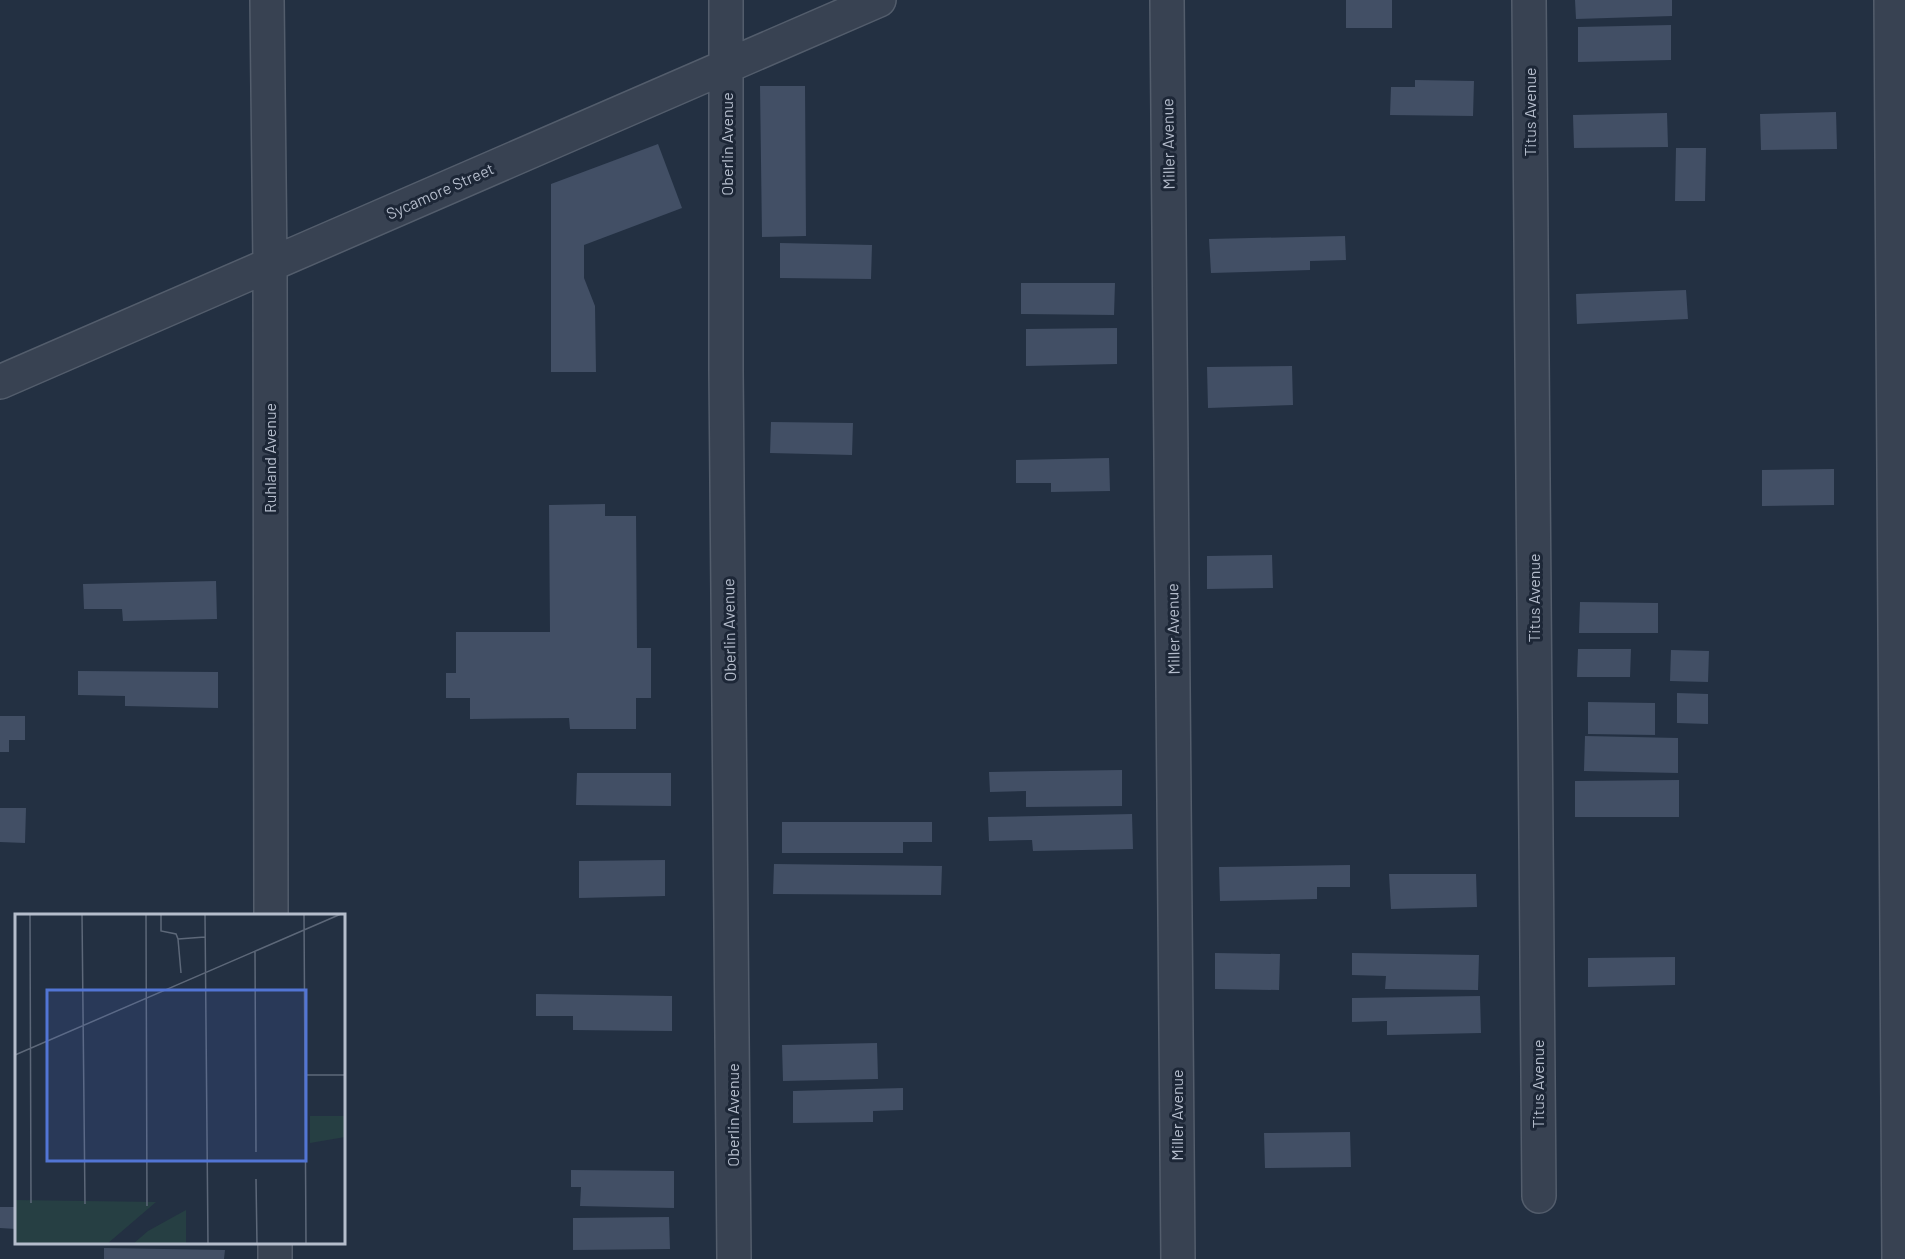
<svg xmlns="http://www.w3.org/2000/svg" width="1905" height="1259" font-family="Barlow,sans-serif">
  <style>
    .building { fill: #424f65 }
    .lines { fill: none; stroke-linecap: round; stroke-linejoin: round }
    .minor-casing { stroke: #535d6c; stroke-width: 36 }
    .minor { stroke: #384252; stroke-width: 33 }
    .labels { text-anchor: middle; stroke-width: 6; stroke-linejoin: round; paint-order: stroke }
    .street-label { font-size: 16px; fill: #b5bdcc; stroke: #1d2737 }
    .inset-road { fill: none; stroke: #5d6879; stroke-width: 1.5 }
    .view { fill: #5275d4; fill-opacity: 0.15; stroke: #5275d4; stroke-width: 3 }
    .inset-edge { fill: none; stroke: #b5bdcc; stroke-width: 3 }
  </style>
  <rect width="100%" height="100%" fill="#233042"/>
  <path class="building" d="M1346,0H1392V28H1346Z
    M1575,0H1672V16L1576,19Z
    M1671,25V60L1578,62V27Z
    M1415,80L1474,81L1473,116L1390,115L1391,87H1415Z
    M760,86H805L806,236L762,237Z
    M1836,112L1837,149L1761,150L1760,114Z
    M1667,113L1668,147L1574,148L1573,115Z
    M658,144L682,208L584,245V278L595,306L596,372H551V184Z
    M1676,148H1706L1705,201H1675Z
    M1345,236L1346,260L1310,261V270L1211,273L1209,239Z
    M780,243L872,245L871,279L780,278Z
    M1021,283H1115L1114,315L1021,314Z
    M1686,290L1688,319L1577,324L1576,294Z
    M1117,328V364L1026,366V329Z
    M1292,366L1293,405L1208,408L1207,367Z
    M771,422L853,423L852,455L770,453Z
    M1109,458L1110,491L1051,492V483H1016V460Z
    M1834,469V505L1762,506V470Z
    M605,504V516H636L637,648H651V698H636V729H570L569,718L470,719V698H446V673H456V632H550L549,505Z
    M1272,555L1273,588L1207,589V556Z
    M216,581L217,619L123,621L122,609H84L83,584Z
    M1580,602L1658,603V633H1579Z
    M1578,649H1631L1630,677H1577Z
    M1671,650L1709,651L1708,682L1670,681Z
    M78,671L218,672V708L125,706V696L78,695Z
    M1677,693L1708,694V724L1677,723Z
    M1588,702L1655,703V735L1588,734Z
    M0,716H25V740H9V752H0Z
    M1585,736L1678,738V773L1584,771Z
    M1122,770V806L1026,807V791L990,792L989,772Z
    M577,773H671V806L576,805Z
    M1679,780V817H1575V781Z
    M0,808H26L25,843L0,842Z
    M1132,814L1133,849L1033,851L1032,840L989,841L988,817Z
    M782,822H932V842H903V853H782Z
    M665,860V896L579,898V861Z
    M774,864L942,866L941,895L773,894Z
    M1350,865V887H1317V899L1220,901L1219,867Z
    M1389,874H1476L1477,907L1391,909Z
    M1215,953L1280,954L1279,990L1215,989Z
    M1352,953L1479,955L1478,990L1385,989L1386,976L1352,975Z
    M1675,957V985L1588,987V958Z
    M536,994L672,996V1031L573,1030V1016H536Z
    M1480,996L1481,1033L1387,1035V1021L1352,1022V998Z
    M877,1043L878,1079L783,1081L782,1045Z
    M903,1088V1110L873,1111V1122L793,1123V1091Z
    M1350,1132L1351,1167L1265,1168L1264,1133Z
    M571,1170L674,1171V1208L580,1206L581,1187H571Z
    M0,1207H16V1229L0,1228Z
    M669,1217L670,1249L573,1250V1218Z
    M104,1248L225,1250L224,1259H104Z"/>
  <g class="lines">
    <defs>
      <path id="minor" d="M267,0L270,265L271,916
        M726,0V371L734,1259
        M1167,0L1178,1259
        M1529,0L1539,1196
        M1891,0L1899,1259
        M0,382L879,0
        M275,1242V1259"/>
    </defs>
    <use href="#minor" class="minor-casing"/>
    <use href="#minor" class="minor"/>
  </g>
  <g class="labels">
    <g class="street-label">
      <text transform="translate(1530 112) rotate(-90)" y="6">Titus Avenue</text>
      <text transform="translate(727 144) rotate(-90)" y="6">Oberlin Avenue</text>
      <text transform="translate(1168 144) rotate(-91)" y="6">Miller Avenue</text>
      <text transform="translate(440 191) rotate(-24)" y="6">Sycamore Street</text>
      <text transform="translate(270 458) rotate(-90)" y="6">Ruhland Avenue</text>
      <text transform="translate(1534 598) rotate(-90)" y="6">Titus Avenue</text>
      <text transform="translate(1173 629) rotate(-91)" y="6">Miller Avenue</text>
      <text transform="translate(729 630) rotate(-91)" y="6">Oberlin Avenue</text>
      <text transform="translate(1538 1084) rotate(-90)" y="6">Titus Avenue</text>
      <text transform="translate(733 1115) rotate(-90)" y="6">Oberlin Avenue</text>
      <text transform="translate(1177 1115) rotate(-90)" y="6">Miller Avenue</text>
    </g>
  </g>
  <g transform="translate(15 914)">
    <rect width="330" height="330" fill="#233042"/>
    <path d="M295,202H330V223L295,229ZM0,286L141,288L92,330H0ZM171,296V330H118L133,317Z" fill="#263f43"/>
    <path class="inset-road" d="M15,0L16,289M67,0L70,290M131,0L132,292M146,0V17L161,20L163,25L166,59M190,0L193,330M289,0L291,330M163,25L190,23M240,38L241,238M0,141L326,0M290,161H330M241,265L242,330"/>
    <path class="view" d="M32,76H291V247H32Z"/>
    <rect width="330" height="330" class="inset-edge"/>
  </g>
</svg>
